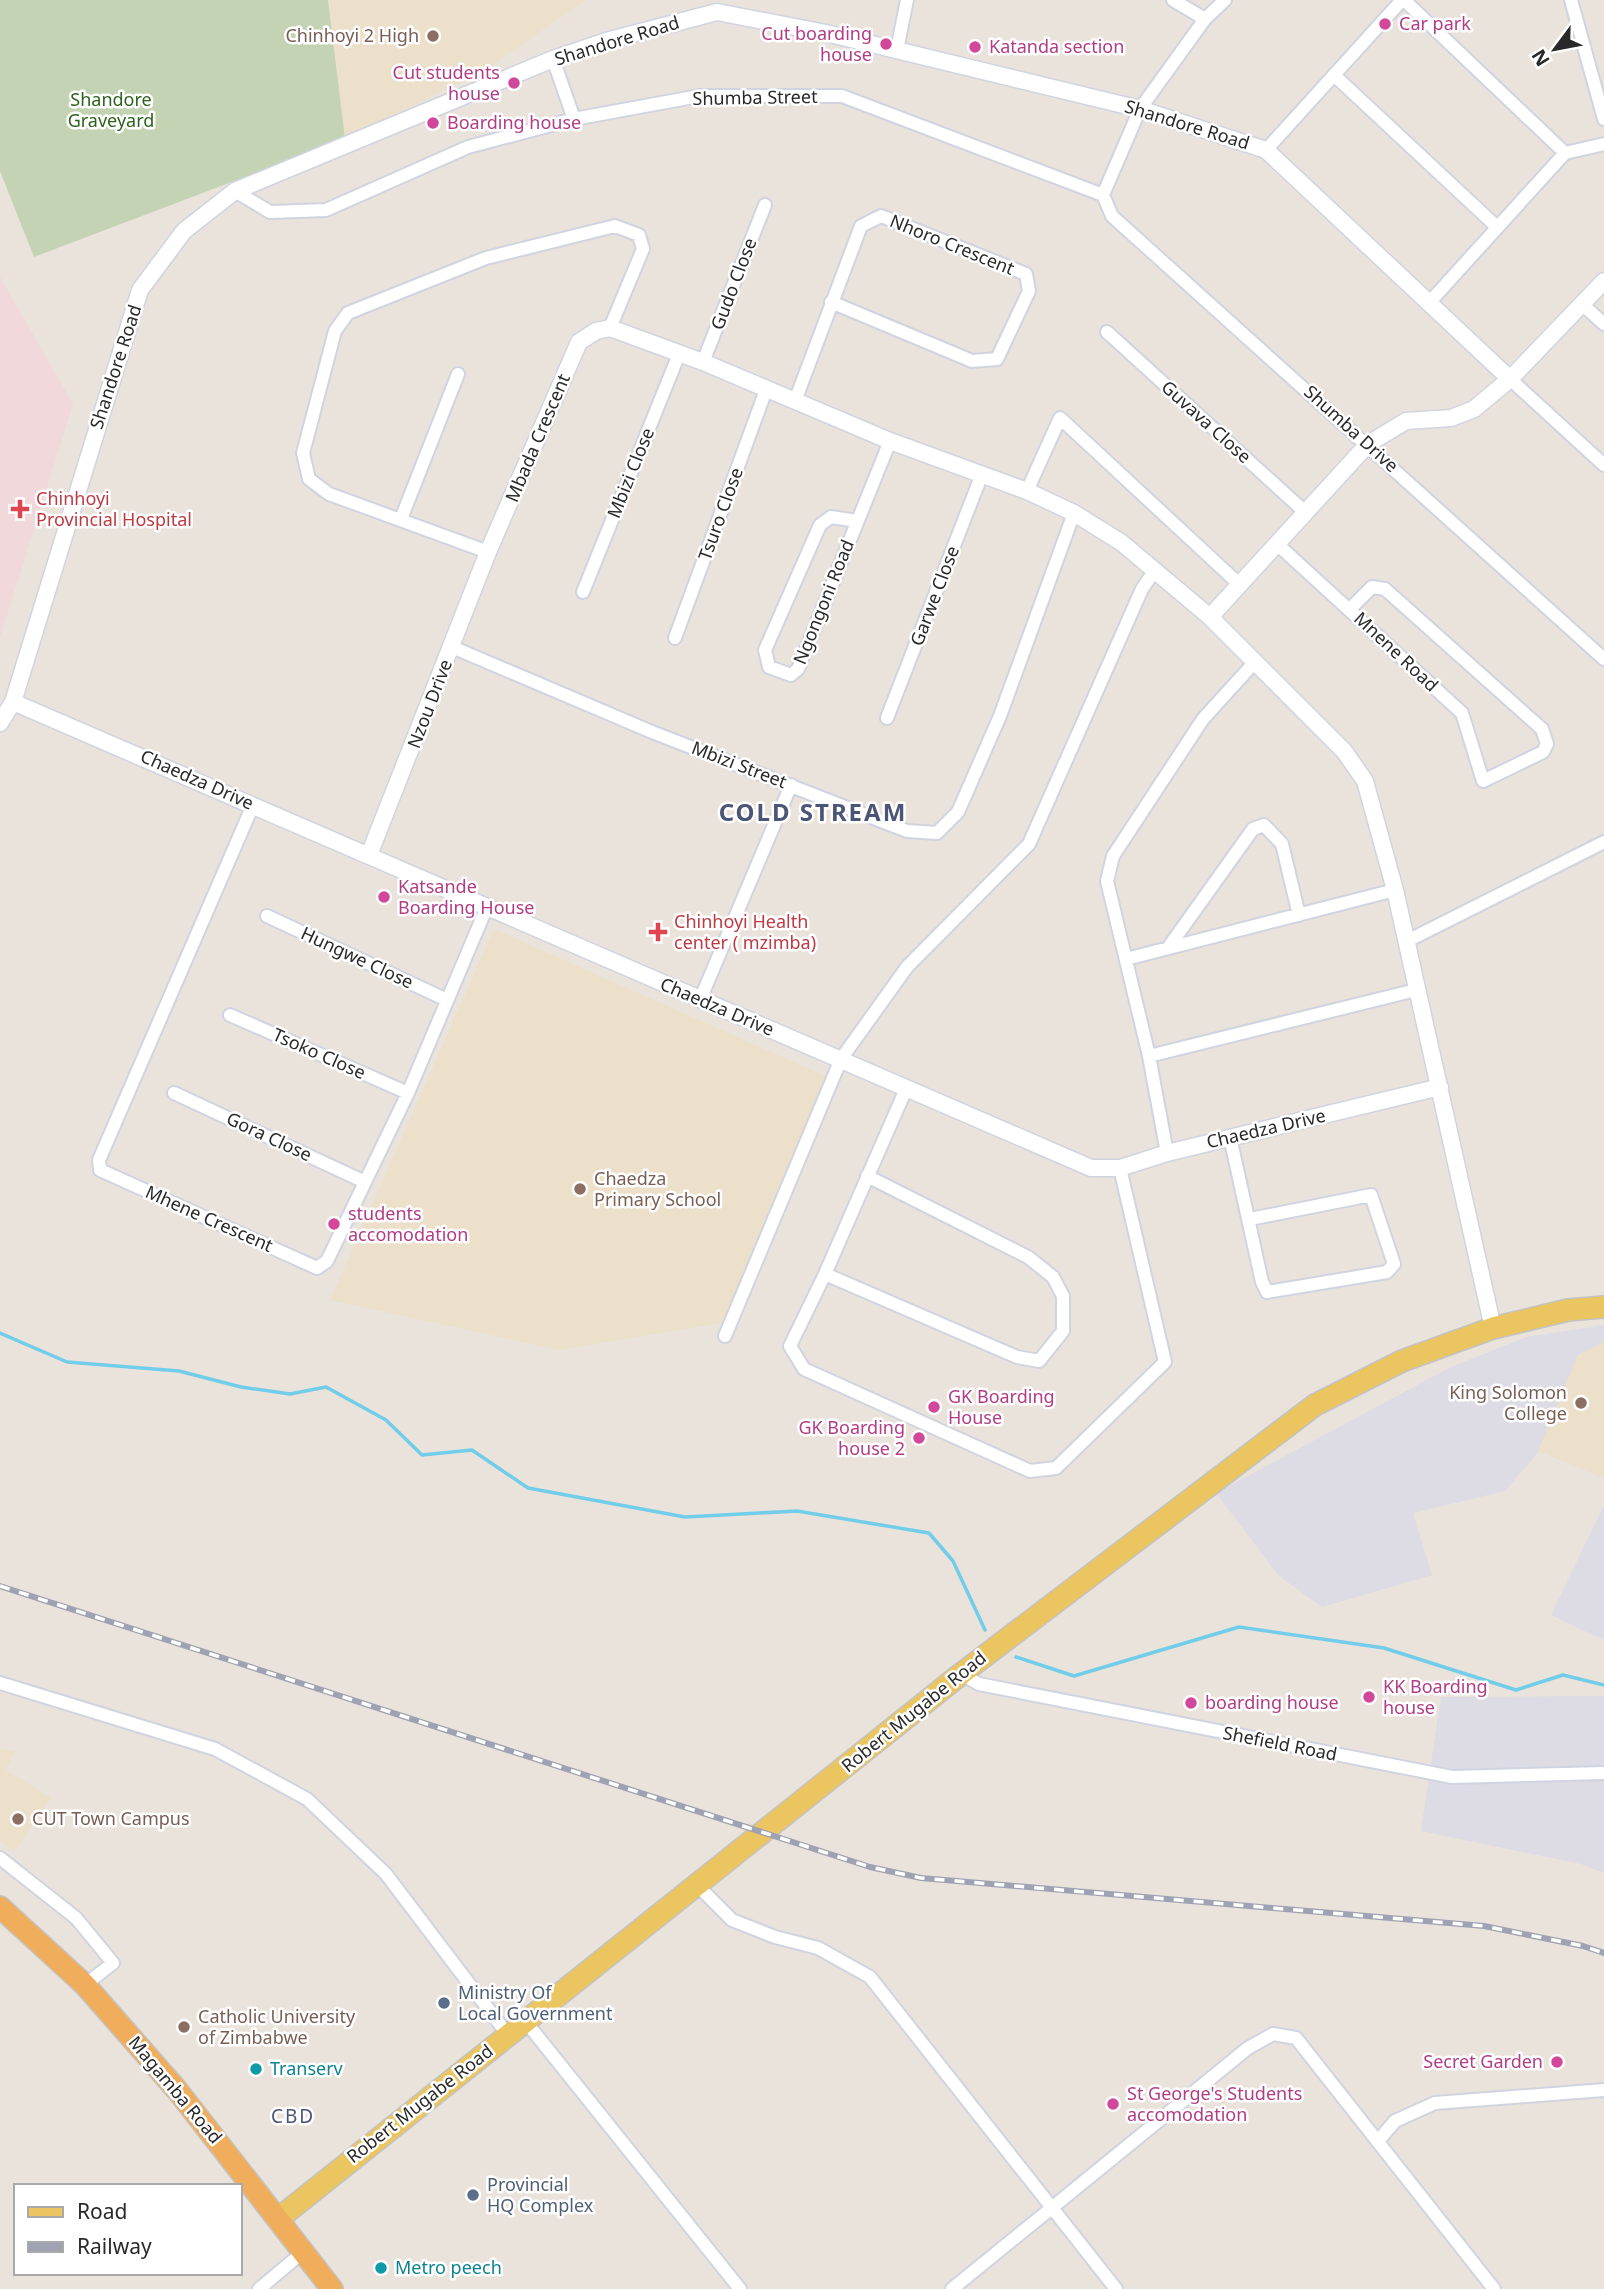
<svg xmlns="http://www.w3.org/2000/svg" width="1604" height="2289" font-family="'Noto Sans',sans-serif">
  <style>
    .industrial { fill: #dddbe3 }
    .education { fill: #ece0ca }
    .medical { fill: #f1d8da }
    .cemetery { fill: #c4d3b3 }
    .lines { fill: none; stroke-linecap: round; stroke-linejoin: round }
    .stream { stroke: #71cde9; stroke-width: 3.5 }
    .minor-casing { stroke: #d0d4e1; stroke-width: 16 }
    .tertiary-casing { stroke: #d0d4e1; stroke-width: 19 }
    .primary-casing { stroke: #c3c3c3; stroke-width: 24 }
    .trunk-casing { stroke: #c3c3c3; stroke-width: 24 }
    .minor { stroke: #fff; stroke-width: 12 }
    .tertiary { stroke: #fff; stroke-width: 16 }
    .primary { stroke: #eac560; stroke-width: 21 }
    .trunk { stroke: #f0ae5c; stroke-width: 21 }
    .rail-casing { stroke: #9ea2b2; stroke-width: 6 }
    .rail { stroke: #fff; stroke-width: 3.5; stroke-dasharray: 10; stroke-linecap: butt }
    .hotel-dot { fill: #d1479c; stroke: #fff; stroke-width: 2.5 }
    .education-dot { fill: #8d6e63; stroke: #fff; stroke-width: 2.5 }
    .health-dot { fill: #e0444e; stroke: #fff; stroke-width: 2.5 }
    .service-dot { fill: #5c6f8a; stroke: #fff; stroke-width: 2.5 }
    .culture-dot { fill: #0f9aa8; stroke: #fff; stroke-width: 2.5 }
    .labels { text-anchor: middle; stroke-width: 5; stroke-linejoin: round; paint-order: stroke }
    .hotel-label { font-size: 18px; fill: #b23c85; stroke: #fff; text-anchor: start }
    .education-label { font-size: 18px; fill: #785e54; stroke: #fff; text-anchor: start }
    .street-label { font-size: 18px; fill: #292929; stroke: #fff }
    .park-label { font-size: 18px; fill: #2d621c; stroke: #fff }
    .health-label { font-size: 18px; fill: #be3a42; stroke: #fff; text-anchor: start }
    .service-label { font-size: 18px; fill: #4e5e75; stroke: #fff; text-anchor: start }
    .culture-label { font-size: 18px; fill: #0d838f; stroke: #fff; text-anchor: start }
    .neighbourhood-label { font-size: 19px; letter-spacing: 2px; fill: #4b5577; stroke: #fff }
    .district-label { font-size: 24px; font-weight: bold; letter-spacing: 2px; fill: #4b5577; stroke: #fff }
  </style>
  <rect width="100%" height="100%" fill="#eae3db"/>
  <path class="industrial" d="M1604,1325V1478L1539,1451L1505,1491L1413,1513L1432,1575L1322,1607L1278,1575L1216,1493L1451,1367L1526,1337Z
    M1604,1505V1640L1551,1615Z
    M1604,1696V1873L1581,1864L1421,1831L1441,1697Z"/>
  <path class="education" d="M328,0H587L481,72L345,139Z
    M494,929L828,1077L722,1323L559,1350L330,1300Z
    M1604,1342V1478L1538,1451L1578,1355Z
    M0,1749L15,1751L6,1770L51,1798L15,1851L0,1841Z"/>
  <path class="medical" d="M0,277L73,404L0,637Z"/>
  <path class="cemetery" d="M0,0H328L345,139L34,257L0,171Z"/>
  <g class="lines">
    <path class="stream" d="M0,1333L67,1362L179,1371L241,1387L290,1394L326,1387L386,1420L422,1455L472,1450L528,1488L685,1517L797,1511L929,1533L953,1561L985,1630
      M1016,1657L1074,1676L1239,1627L1384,1648L1516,1690L1563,1675L1604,1685"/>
    <defs>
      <path id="minor" d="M1173,0L1205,19
        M1404,0L1565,153
        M1571,0L1604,119
        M897,50L907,0
        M553,59L574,119
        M1335,76L1497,227
        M1266,150L1402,0
        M235,191L270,212L326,210L468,147L574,119L699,96H842L1103,195L1140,109L1205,19L1225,0
        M1103,195L1112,216L1604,659
        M1428,304L1565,153L1604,144
        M1583,305L1604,324
        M1107,332L1305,512
        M703,362L765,205
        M1510,379L1604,465
        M795,401L861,226L881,216L1026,274L1029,291L997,359L972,361L831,302
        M1027,491L1060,418L1239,584
        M401,519L458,374
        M857,521L831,517L820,525L765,650L769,667L791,675L798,669L890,441
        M1277,544L1462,713L1483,781L1543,752L1547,744L1542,729L1385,589L1372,587L1350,609
        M488,552L329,494L309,479L303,453L335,331L348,313L486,258L615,226L639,235L643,249L610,328
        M583,592L679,354
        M675,638L766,390
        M452,647L652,732L907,831L937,833L958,812L1000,716L1074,513
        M887,718L982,474
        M253,805L99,1160L100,1170L317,1268L327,1261L408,1093L486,909
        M267,916L447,1000
        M1407,941L1604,842
        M1168,948L1253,829L1264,825L1282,844L1299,915
        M1126,959L1395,890
        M700,1000L791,785
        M230,1015L408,1093
        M1149,1056L1416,990
        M906,1089L825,1274L790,1346L804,1369L1030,1471L1056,1468L1165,1362L1120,1168
        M174,1093L365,1182
        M1230,1137L1262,1282L1267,1292L1387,1272L1394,1264L1371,1195L1250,1219
        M1167,1153L1149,1056L1107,881L1113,856L1203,719L1253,664
        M825,1274L1017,1357L1039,1361L1063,1331V1296L1053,1277L1028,1257L867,1176
        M725,1336L841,1059L907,967L1029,844L1142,589L1155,570
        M961,1674L979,1684L1452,1777L1604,1773
        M0,1683L215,1749L307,1799L386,1874L508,2035
        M0,1858L76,1918L113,1963L85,1985
        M697,1885L732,1920L775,1937L818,1948L870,1977L1116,2289
        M526,2022L740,2289
        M1378,2141L1395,2121L1435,2103L1604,2090
        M259,2289L303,2252
        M952,2289L1248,2048L1273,2034L1296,2038L1494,2289"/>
      <path id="tertiary" d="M1210,617L1368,444L1406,421L1451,418L1474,409L1510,379L1604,281
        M13,702L1091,1168H1120L1167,1153L1440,1087
        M0,723L13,702L140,290L184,231L235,191L553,59L606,41L717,12L826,33L1140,109L1266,150L1510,379
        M369,855L488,552L579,342L596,331L610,328L703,362L890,441L1027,491L1074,513L1122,543L1210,617L1344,751L1365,781L1395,890L1493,1328"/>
      <path id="primary" d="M278,2219L961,1674L1315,1405L1402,1361L1493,1328L1568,1310L1604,1307"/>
      <path id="trunk" d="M0,1907L85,1985L177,2090L332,2289"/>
    </defs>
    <use href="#minor" class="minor-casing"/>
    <use href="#tertiary" class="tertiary-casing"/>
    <use href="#primary" class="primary-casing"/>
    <use href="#trunk" class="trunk-casing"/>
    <use href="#minor" class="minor"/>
    <use href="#tertiary" class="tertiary"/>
    <use href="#primary" class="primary"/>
    <use href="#trunk" class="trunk"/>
    <defs>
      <path id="rail" d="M0,1586L870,1867L921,1878L1484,1926L1583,1946L1604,1953"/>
    </defs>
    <use href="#rail" class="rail-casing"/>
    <use href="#rail" class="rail"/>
  </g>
  <g class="hotel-dot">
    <circle cx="1385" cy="24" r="7"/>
    <circle cx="886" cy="44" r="7"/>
    <circle cx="975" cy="47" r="7"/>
    <circle cx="514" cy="83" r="7"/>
    <circle cx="433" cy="123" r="7"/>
    <circle cx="384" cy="897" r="7"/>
    <circle cx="334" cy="1224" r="7"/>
    <circle cx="934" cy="1407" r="7"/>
    <circle cx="919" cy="1438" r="7"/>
    <circle cx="1369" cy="1697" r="7"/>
    <circle cx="1191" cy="1703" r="7"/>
    <circle cx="1557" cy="2062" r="7"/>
    <circle cx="1113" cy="2104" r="7"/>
  </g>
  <g class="education-dot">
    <circle cx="433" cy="36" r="7"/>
    <circle cx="580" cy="1189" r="7"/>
    <circle cx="1581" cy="1403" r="7"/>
    <circle cx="18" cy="1819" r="7"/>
    <circle cx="184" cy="2027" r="7"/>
  </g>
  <g class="health-dot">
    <path d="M16.5 498.5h7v7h7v7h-7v7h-7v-7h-7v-7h7z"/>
    <path d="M654.5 921.5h7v7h7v7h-7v7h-7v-7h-7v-7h7z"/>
  </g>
  <g class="service-dot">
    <circle cx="444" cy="2003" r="7"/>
    <circle cx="473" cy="2195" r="7"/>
  </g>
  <g class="culture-dot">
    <circle cx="256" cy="2069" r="7"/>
    <circle cx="381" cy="2268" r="7"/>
  </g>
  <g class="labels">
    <g class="hotel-label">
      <text x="1399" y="30">Car park</text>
      <text x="872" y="40" text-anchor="end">Cut boarding<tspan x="872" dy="21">house</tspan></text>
      <text x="989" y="53">Katanda section</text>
      <text x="500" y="79" text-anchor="end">Cut students<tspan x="500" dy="21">house</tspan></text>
      <text x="447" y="129">Boarding house</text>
      <text x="398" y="893">Katsande<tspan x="398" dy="21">Boarding House</tspan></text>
      <text x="348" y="1220">students<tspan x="348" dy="21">accomodation</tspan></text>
      <text x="948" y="1403">GK Boarding<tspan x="948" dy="21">House</tspan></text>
      <text x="905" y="1434" text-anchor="end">GK Boarding<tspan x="905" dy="21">house 2</tspan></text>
      <text x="1383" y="1693">KK Boarding<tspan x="1383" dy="21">house</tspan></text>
      <text x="1205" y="1709">boarding house</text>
      <text x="1543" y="2068" text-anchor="end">Secret Garden</text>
      <text x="1127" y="2100">St George's Students<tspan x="1127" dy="21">accomodation</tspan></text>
    </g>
    <g class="education-label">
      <text x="419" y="42" text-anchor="end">Chinhoyi 2 High</text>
      <text x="594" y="1185">Chaedza<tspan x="594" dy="21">Primary School</tspan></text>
      <text x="1567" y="1399" text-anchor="end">King Solomon<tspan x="1567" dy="21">College</tspan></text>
      <text x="32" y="1825">CUT Town Campus</text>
      <text x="198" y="2023">Catholic University<tspan x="198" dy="21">of Zimbabwe</tspan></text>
    </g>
    <g class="street-label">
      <text transform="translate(617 41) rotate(-17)" y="6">Shandore Road</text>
      <text transform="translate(755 98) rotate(-1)" y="6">Shumba Street</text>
      <text transform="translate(1187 125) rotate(17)" y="6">Shandore Road</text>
      <text transform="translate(952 245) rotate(22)" y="6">Nhoro Crescent</text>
      <text transform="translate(734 284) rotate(-69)" y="6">Gudo Close</text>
      <text transform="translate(116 367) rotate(-72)" y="6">Shandore Road</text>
      <text transform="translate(1206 422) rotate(42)" y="6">Guvava Close</text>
      <text transform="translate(1351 429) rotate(42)" y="6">Shumba Drive</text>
      <text transform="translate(538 438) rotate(-67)" y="6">Mbada Crescent</text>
      <text transform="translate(631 473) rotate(-68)" y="6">Mbizi Close</text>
      <text transform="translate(721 514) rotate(-70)" y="6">Tsuro Close</text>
      <text transform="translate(935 596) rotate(-69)" y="6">Garwe Close</text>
      <text transform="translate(824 602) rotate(-68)" y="6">Ngongoni Road</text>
      <text transform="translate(1396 652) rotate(43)" y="6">Mnene Road</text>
      <text transform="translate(430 704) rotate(-69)" y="6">Nzou Drive</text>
      <text transform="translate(739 765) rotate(21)" y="6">Mbizi Street</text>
      <text transform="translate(197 780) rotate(24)" y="6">Chaedza Drive</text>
      <text transform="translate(357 958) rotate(25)" y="6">Hungwe Close</text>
      <text transform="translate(717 1007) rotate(23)" y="6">Chaedza Drive</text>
      <text transform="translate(319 1054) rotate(24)" y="6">Tsoko Close</text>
      <text transform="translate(1266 1129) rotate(-13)" y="6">Chaedza Drive</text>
      <text transform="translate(269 1137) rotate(25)" y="6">Gora Close</text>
      <text transform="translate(209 1219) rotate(24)" y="6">Mhene Crescent</text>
      <text transform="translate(914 1712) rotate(-39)" y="6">Robert Mugabe Road</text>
      <text transform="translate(1280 1744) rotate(11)" y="6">Shefield Road</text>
      <text transform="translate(175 2090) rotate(50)" y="6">Magamba Road</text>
      <text transform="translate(420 2104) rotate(-38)" y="6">Robert Mugabe Road</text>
    </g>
    <g class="park-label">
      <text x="111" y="106">Shandore<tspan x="111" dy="21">Graveyard</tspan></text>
    </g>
    <g class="health-label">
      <text x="36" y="505">Chinhoyi<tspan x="36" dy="21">Provincial Hospital</tspan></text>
      <text x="674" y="928">Chinhoyi Health<tspan x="674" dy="21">center ( mzimba)</tspan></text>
    </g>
    <g class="service-label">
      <text x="458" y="1999">Ministry Of<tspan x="458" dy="21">Local Government</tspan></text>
      <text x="487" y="2191">Provincial<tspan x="487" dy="21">HQ Complex</tspan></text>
    </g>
    <g class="culture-label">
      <text x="270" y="2075">Transerv</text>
      <text x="395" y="2274">Metro peech</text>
    </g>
    <g class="neighbourhood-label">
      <text x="293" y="2123">CBD</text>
    </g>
    <g class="district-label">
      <text x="813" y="821">COLD STREAM</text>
    </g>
  </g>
  <rect x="14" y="2184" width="228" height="91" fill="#ffffff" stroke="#a9a9a9" stroke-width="2"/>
  <rect x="28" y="2207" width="35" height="10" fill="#eac560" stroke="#a9a9a9" stroke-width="2"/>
  <text x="77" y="2219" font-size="21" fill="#292929">Road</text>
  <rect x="28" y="2242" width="35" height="10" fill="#9ea2b2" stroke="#a9a9a9" stroke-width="2"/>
  <text x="77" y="2254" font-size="21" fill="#292929">Railway</text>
  <g transform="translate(1555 49) rotate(238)" stroke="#ffffff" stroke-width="5" paint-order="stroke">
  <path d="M0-5L12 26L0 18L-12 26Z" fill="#292929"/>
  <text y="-10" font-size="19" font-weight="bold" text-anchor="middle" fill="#292929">N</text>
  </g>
</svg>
